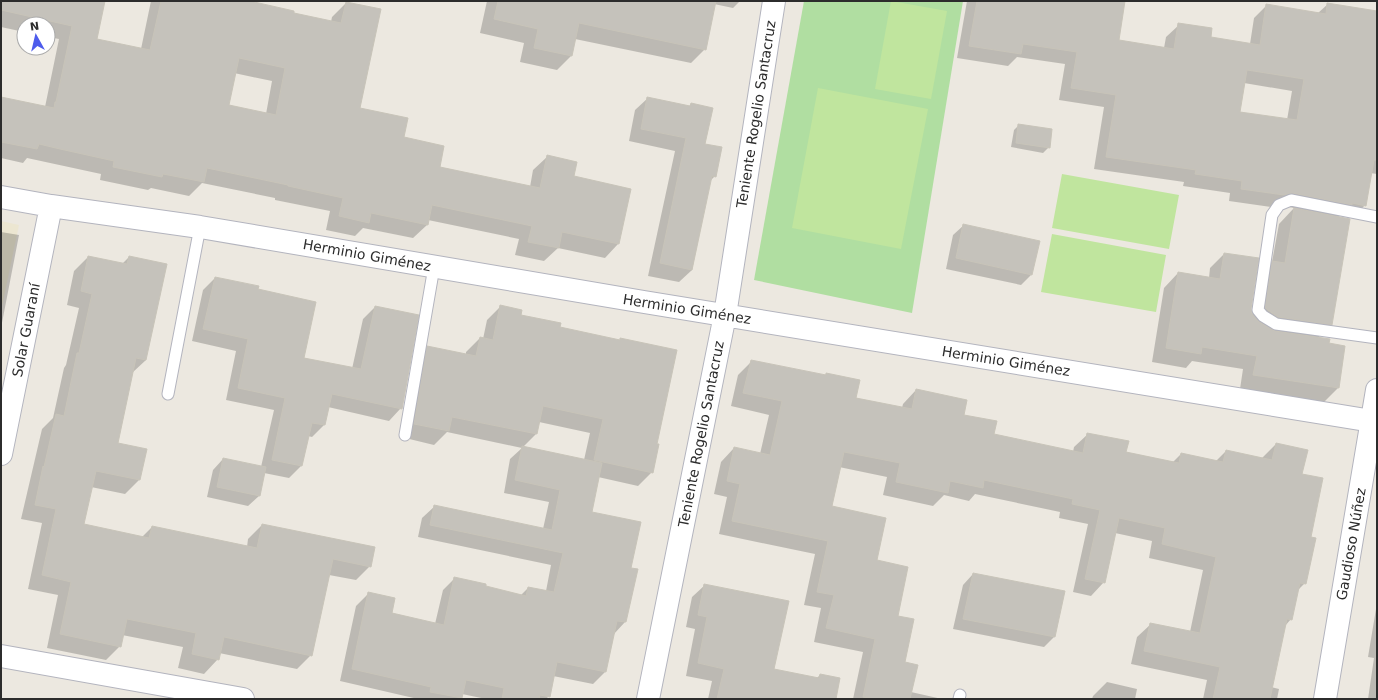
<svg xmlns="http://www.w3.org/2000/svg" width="1378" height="700" font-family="'DejaVu Sans',sans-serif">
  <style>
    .education { fill: #ece6d1 }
    .green { fill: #b0dea1 }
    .pitch { fill: #c0e59e }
    .shadow { fill: #0003; fill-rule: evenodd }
    .building { fill: #c5c2bb; stroke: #c8c4b9; fill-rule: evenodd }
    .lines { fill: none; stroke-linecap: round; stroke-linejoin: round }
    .lane-casing { stroke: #b3b4be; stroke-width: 13 }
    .street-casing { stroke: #b3b4be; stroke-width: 24 }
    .secondary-casing { stroke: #b3b4be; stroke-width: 24 }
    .lane { stroke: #fff; stroke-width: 11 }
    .street { stroke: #fff; stroke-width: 22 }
    .secondary { stroke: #fff; stroke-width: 22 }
    .labels { text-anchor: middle; stroke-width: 3; stroke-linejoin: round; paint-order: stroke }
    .street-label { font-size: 14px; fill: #2c2c2c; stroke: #fff }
  </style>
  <rect width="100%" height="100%" fill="#ece8e0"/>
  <path class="education" d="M1,221L19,225L1,311Z"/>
  <path class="green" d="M804,1H963L912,313L754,280Z"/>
  <path class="pitch" d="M891,1L947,11L931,99L875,89Z
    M818,88L928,109L901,249L792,228Z
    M1062,174L1179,195L1169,249L1052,228Z
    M1052,234L1166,255L1156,312L1041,292Z"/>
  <path class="shadow" d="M1,1H104L96,40L141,49L151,1H250L292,13L331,22L332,17L346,3L359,109L403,138L439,167L530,187L533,170L547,157L573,177L630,189L618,244L605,258L558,248L544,261L515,255L519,239L428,220L427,225L413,238L363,228L355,236L326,230L330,211L275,200V198L202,183L189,196L151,188L148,190L100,180L101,174L27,158L23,163L1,158V98L45,107L59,39L48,37V24H24V32L1,27ZM234,73L272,81L266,114L228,105Z
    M487,1H740L733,8L714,4L705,49L691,63L575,39L571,56L557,70L520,62L524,43L480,33Z
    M967,1H1124L1118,41L1164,48L1166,37L1179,25L1209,38L1250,44L1254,18L1267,5L1318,13L1328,4L1377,12V174L1370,173L1365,205L1353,218L1340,216L1338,217L1331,324L1318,338L1328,344L1344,347L1338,388L1324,402L1240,389L1243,369L1192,361L1186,368L1152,362L1164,288L1178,273L1209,278L1210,268L1224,254L1252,315L1257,277L1272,262L1279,224L1294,208L1279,205L1271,207L1229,201L1230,193L1183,186L1184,182L1094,169L1104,107L1059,100L1065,64L1017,57L1008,66L957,58ZM1244,83L1292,91L1287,120L1239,112Z
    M648,98L689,107L691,104L715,176L710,181L692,270L679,282L648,276L675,151L629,141L635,110Z
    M1019,125L1049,147L1043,153L1011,147L1014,130Z
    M964,225L1031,275L1021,285L946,269L953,235Z
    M1,232L19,235L1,328Z
    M88,257L122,264L129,257L146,360L132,373L117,444L139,480L125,494L91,487L83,525L142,537L152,527L247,547L248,539L262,525L370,566L356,580L329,575L311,655L297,669L219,653L218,659L204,674L178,668L183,647L122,635L120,646L106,660L47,648L58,595L28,589L42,523L21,519L42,429L53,418L64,368L66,365L79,308L67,305L74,271Z
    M215,278L257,290L303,358L352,369L363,319L375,307L401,408L389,421L328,407L324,425L312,437L308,436L301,466L289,478L264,473L259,496L248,506L207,497L213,470L223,459L261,467L274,410L226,400L236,351L192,341L203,290Z
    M501,306L520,316L559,328L619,341L621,339L655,444L652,472L638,486L598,477L591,513L630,569L637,570L625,622L614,634L605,672L593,684L553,676L549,696L546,699H486L462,694L460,699H418L340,681L356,606L369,593L391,613L435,624L443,590L455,578L485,587L521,595L528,588L546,591L551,565L418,537L422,518L435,506L543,529L549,502L504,493L510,459L522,448L447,432L434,445L401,437L414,361L428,347L466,355V352L480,338L483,339L487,320ZM539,422L590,433L584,460L523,447L536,434Z
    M751,362L824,376L826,374L855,398L902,408L903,404L916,390L963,415L993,435L1073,452L1074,447L1088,434L1125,452L1173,462L1181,454L1216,461L1226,451L1262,458L1276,444L1301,475L1310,537L1305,583L1297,591L1291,619L1285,626L1271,687L1279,689L1277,699H1203L1207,680L1131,664L1137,637L1151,624L1190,632L1203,570L1149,558L1152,541L1115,533L1104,582L1091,596L1073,592L1088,524L1059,518L1060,512L975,494L969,501L944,495L933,506L883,495L887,477L839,467L830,507L876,561L897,616L903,663L911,692L942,699H853L863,652L814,642L821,608L804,605L815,554L719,534L727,497L714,494L721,462L734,448L760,454L769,415L731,406L738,375Z
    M973,574L1064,592L1054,637L1044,647L953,629L963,585Z
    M705,585L773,670L816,679L820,675L835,699H708L712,681L686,676L695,629L686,627L692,597Z
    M1377,603V699H1368L1374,658L1368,657Z
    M1107,682L1137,689L1135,699H1092L1093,696Z"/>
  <path class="building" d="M1,1H105L97,39L150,50L161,1H250L294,11V13L341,23L346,2L381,9L360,108L408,118L404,137L444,146L440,167L540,188L547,155L577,162L574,176L631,189L619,244L562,232L559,248L528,242L532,226L432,205L428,225L371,213L369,223L339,216L343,198L288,186V185L207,168L204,182L163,174L162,177L113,167L114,161L60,149L39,144L37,149L1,142V97L54,108L55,102H56L72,26L1,10ZM239,58L285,68L276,115L229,105Z
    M498,1H716L706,50L579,23L572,56L534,48L538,29L494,19Z
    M977,1H1125L1119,40L1174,49L1178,23L1212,28L1211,37L1260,45L1266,4L1326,14L1327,3L1377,11V160H1374L1366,206L1352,203V205L1292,193L1284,195L1241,189L1242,181L1195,174L1196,170L1106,157L1116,95L1071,88L1077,52L1023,44L1021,54L969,46ZM1247,70L1304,79L1297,120L1240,112Z
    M647,97L690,106L691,103L713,108L705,144L722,147L716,177L712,176L692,270L660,263L686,138L641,129Z
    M1018,124L1052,129L1050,148L1016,143Z
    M1294,208L1350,219L1332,325L1278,317L1265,308L1272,261L1285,263Z
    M963,224L1040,241L1032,275L956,258Z
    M1224,253L1259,258L1251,309L1252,314L1259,322L1275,331L1330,339L1329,343L1345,346L1339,388L1253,375L1257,356L1202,347L1201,354L1166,348L1178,272L1220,279Z
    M88,256L127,264L129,256L167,264L146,360L136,358L118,443L147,449L140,480L96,471L84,524L149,538L152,526L257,548L262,524L375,547L371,567L333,559L312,656L224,637L219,660L192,654L196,633L127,619L121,647L60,634L71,582L42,575L56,509L35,505L43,466L44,467L56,414L64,416L77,353H79L92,294L81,291Z
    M215,277L259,286L258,289L316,302L304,358L361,369L375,306L419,315L402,409L332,394L325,425L312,423L302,466L272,460L285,398L238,388L248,339L203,329Z
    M500,305L522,310L521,315L561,323L560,327L620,340V338L677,350L657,444H659L653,473L594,460L603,419L543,406L537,434L452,417L449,431L414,424L427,346L476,356L480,337L493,340Z
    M751,360L826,375V373L860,380L856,398L912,409L916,389L967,400L964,415L997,421L994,434L1083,453L1087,433L1129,441L1126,452L1179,463L1181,453L1223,462L1226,450L1272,460L1276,443L1308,450L1302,474L1323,478L1311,537L1316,538L1306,584L1300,583L1292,620L1287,619L1270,699H1213L1220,667L1144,651L1150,623L1200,633L1216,557L1162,544L1165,528L1119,518L1105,583L1085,579L1100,510L1072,504L1073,499L984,480L983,488L950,481L948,493L896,482L900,463L844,452L832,506L886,518L877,560L908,567L898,616L914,619L905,662L918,665L910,699H874L863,697L875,639L826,628L834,595L817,592L828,541L732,521L740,484L727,481L734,447L770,455L782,401L743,393Z
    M522,446L602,463L592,512L641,522L631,568L638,569L626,622L617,621L606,672L557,662L550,697L540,695L539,699H502L504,688L466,680L462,698L430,692L431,687L352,669L368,592L395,598L392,613L444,625L454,577L486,584V586L526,596L528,587L554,592L563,553L430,525L434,505L552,530L560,490L515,480Z
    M223,458L266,467L260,496L217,487Z
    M973,573L1065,591L1055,637L963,619Z
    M704,584L789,601L774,669L819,678L820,674L840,678L836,699H717L724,669L698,663L707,617L698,615Z"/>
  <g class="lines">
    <defs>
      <path id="lane" d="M1377,217L1291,200L1279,205L1272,215L1258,310L1263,316L1276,324L1377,338
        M168,394L200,227
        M405,435L434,267
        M959,699L960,695"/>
      <path id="street" d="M1,197L51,206L200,227L644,302L1372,421
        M1,454L51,206
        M648,699L725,315L774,1"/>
      <path id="secondary" d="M1,656L243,699
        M1325,699L1377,390"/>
    </defs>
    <use href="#lane" class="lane-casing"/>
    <use href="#street" class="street-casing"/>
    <use href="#secondary" class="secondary-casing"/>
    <use href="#lane" class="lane"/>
    <use href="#street" class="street"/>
    <use href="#secondary" class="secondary"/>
  </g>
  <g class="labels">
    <g class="street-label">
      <text transform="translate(756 114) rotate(-81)" y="5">Teniente Rogelio Santacruz</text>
      <text transform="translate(367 255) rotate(10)" y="5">Herminio Giménez</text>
      <text transform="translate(687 309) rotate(9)" y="5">Herminio Giménez</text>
      <text transform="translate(26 330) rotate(-79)" y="5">Solar Guaraní</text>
      <text transform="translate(1006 361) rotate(9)" y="5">Herminio Giménez</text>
      <text transform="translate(701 434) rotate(-79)" y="5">Teniente Rogelio Santacruz</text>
      <text transform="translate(1351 544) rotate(-80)" y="5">Gaudioso Núñez</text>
    </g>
  </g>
  <rect width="1378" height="700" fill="none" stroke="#2c2c2c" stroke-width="4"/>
  <g transform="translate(36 36) rotate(352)"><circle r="19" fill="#ffffff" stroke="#ababab"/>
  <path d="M0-3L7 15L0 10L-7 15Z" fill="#4e5cec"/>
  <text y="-6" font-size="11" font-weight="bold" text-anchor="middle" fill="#2c2c2c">N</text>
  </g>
</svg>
